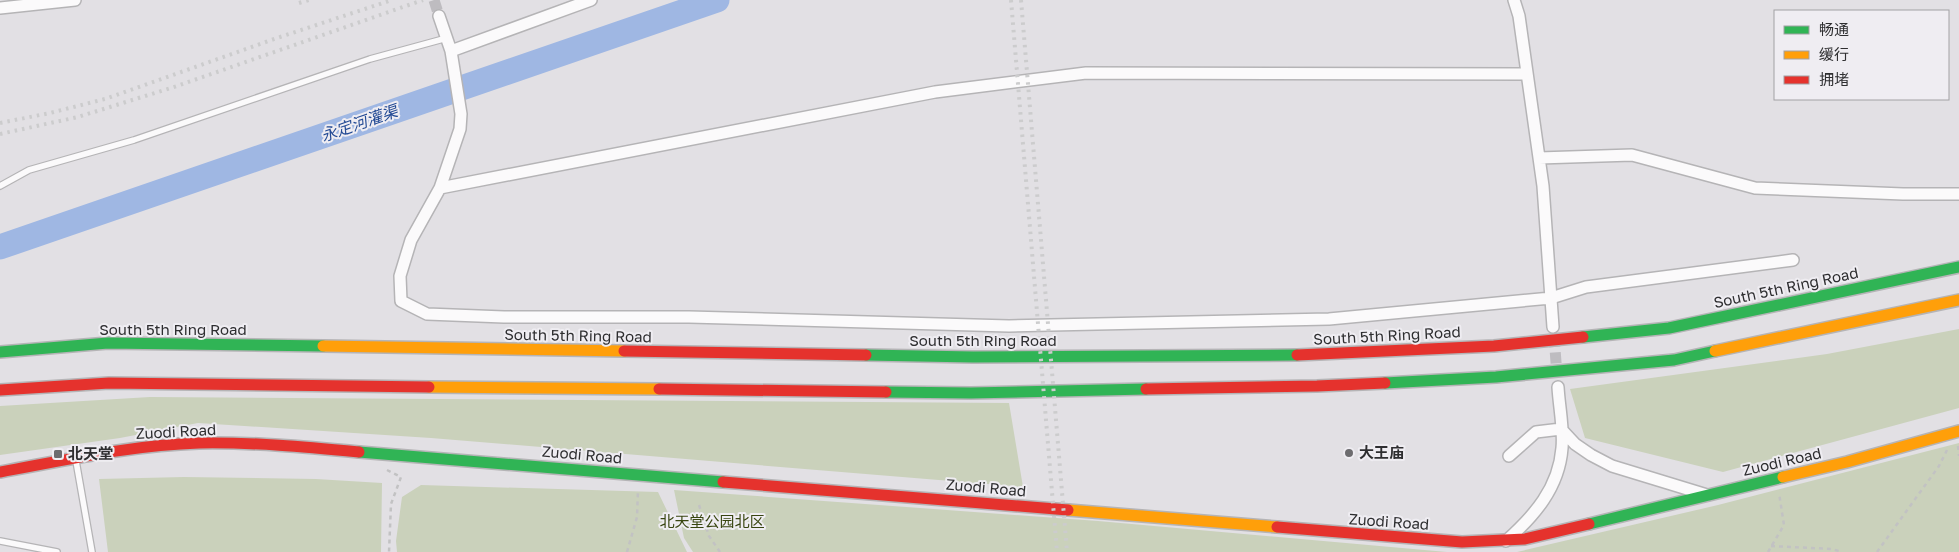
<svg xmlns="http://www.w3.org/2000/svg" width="1959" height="552" font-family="'Golos Text','Noto Sans SC',sans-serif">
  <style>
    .green { fill: #cad1bb }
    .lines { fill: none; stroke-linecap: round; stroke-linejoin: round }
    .river { stroke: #9fb7e3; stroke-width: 25 }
    .street-tunnel { stroke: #bebcc0; stroke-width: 11; stroke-dasharray: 11 5.5; stroke-linecap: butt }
    .lane-casing { stroke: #b5b4b6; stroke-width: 8 }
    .street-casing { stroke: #b5b4b6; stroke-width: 14 }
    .fast-casing { stroke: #b5b4b6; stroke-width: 14 }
    .slow-casing { stroke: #b5b4b6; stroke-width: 14 }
    .jam-casing { stroke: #b5b4b6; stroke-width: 14 }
    .path { stroke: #c2c2c3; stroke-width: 2.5; stroke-dasharray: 4 4; stroke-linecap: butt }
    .lane { stroke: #fbfafb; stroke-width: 5.5 }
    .street { stroke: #fbfafb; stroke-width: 11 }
    .fast { stroke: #30b455; stroke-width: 11 }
    .slow { stroke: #ff9f0a; stroke-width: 11 }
    .jam { stroke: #e5322d; stroke-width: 11 }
    .rail { stroke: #cccccd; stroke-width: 4; stroke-dasharray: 2.5 5; stroke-linecap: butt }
    .poi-dot { fill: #6d6c6f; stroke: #efedf2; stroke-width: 2 }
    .labels { text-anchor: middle; stroke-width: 4; stroke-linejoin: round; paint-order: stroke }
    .street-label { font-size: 15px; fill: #2e2e30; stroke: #efedf2 }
    .poi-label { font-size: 15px; font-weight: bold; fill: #2e2e30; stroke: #efedf2; text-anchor: start }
    .park-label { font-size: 15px; fill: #384510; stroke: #efedf2 }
    .water-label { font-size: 16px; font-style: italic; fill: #244b95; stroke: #efedf2 }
  </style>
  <rect width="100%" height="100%" fill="#e2e0e4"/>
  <path class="green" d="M1959,329V408L1723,472L1585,438L1570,389L1827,354Z
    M150,397L1009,403L1023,487L431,438L198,423L120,438L0,455V406Z
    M1959,443V552H1517L1718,505Z
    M184,477L316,479L382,483L381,552H108L99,479Z
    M421,485L658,492L687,552H397L396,541L402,497Z
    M674,490L1098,521L1447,552H693L684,538Z"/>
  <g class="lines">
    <path class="river" d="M0,247L717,0"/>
    <path class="street-tunnel" d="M434,0L439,16
      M1554,336L1557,375"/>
    <defs>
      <path id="lane" d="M0,186L29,170L134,140L370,59L447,38
        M76,461L92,552
        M0,541L57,552"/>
      <path id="street" d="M1514,0L1519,16L1543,186L1553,327
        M0,8L75,0
        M439,16L451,51L461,114L460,129L440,188L411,240L400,276L401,301L427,314L504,317H689L1009,326L1329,319L1551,298L1586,287L1793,260
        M451,51L591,0
        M1539,158L1632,155L1755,188L1903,194H1959
        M440,188L935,92L1086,73L1527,74
        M1561,429L1575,444L1591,455L1612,466L1707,495
        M1509,456L1536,432L1561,429
        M1506,541C1534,516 1559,488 1562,448C1564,429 1559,406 1558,387"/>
      <path id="fast" d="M1583,337L1669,328L1959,267
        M0,352L108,343L323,346
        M866,355L973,357L1297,355
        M1385,383L1496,377L1674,360L1715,351
        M886,392L971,393L1146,389
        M359,452L723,482
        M1589,524L1783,477"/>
      <path id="slow" d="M323,346L624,351
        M1715,351L1959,300
        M429,387L659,389
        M1783,477L1847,462L1959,431
        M1068,510L1277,527"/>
      <path id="jam" d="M624,351L866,355
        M1297,355L1494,346L1583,337
        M659,389L886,392
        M1146,389L1317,386L1385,383
        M0,390L109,383L429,387
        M0,472C66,460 132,445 199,443C252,442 306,447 359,452
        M723,482L1068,510
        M1277,527L1462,542L1525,539L1589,524"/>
    </defs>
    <use href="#lane" class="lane-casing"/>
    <use href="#street" class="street-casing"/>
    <use href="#fast" class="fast-casing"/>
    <use href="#slow" class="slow-casing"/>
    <use href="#jam" class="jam-casing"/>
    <path class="path" d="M1958,446L1959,456
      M387,470L401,477L391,504L389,552
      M699,505L709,536L720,552
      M1771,546L1832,549L1842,552
      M627,552L637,517L638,490
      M1768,552L1784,525L1779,493
      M1877,552L1939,466L1947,450"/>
    <use href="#lane" class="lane"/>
    <use href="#street" class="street"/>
    <use href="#fast" class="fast"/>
    <use href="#slow" class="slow"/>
    <use href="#jam" class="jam"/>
    <path class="rail" d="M1011,0L1057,552
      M1021,0L1067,552
      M299,3L309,0
      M0,123L50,113L105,99L277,38L392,0
      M0,134L78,117L177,86L423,0"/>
  </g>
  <g class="poi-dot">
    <circle cx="1349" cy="453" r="5"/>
    <rect x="53" y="449" width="10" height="10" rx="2.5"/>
  </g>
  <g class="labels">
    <g class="street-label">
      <text transform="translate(1786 288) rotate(-12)" y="5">South 5th Ring Road</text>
      <text x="173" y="335">South 5th Ring Road</text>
      <text transform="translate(578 336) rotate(1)" y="5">South 5th Ring Road</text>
      <text transform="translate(1387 336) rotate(-3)" y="5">South 5th Ring Road</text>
      <text x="983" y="346">South 5th Ring Road</text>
      <text transform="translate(176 432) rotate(-3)" y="5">Zuodi Road</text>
      <text transform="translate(582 455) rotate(5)" y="5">Zuodi Road</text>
      <text transform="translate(1782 462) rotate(-13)" y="5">Zuodi Road</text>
      <text transform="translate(986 488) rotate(5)" y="5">Zuodi Road</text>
      <text transform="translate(1389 522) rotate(4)" y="5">Zuodi Road</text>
    </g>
    <g class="poi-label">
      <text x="1359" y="458">大王庙</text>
      <text x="68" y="459">北天堂</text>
    </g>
    <g class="park-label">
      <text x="712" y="527">北天堂公园北区</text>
    </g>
    <g class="water-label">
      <text transform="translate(359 123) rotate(-19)" y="6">永定河灌渠</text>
    </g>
  </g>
  <rect x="1774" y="10" width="175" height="90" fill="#efedf2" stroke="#a2a1a4"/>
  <rect x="1784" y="26" width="25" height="8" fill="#30b455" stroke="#a2a1a4"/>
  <text x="1819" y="35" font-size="15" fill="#2e2e30">畅通</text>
  <rect x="1784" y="51" width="25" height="8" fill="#ff9f0a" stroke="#a2a1a4"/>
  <text x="1819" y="60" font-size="15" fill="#2e2e30">缓行</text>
  <rect x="1784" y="76" width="25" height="8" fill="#e5322d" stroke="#a2a1a4"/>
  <text x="1819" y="85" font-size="15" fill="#2e2e30">拥堵</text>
</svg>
